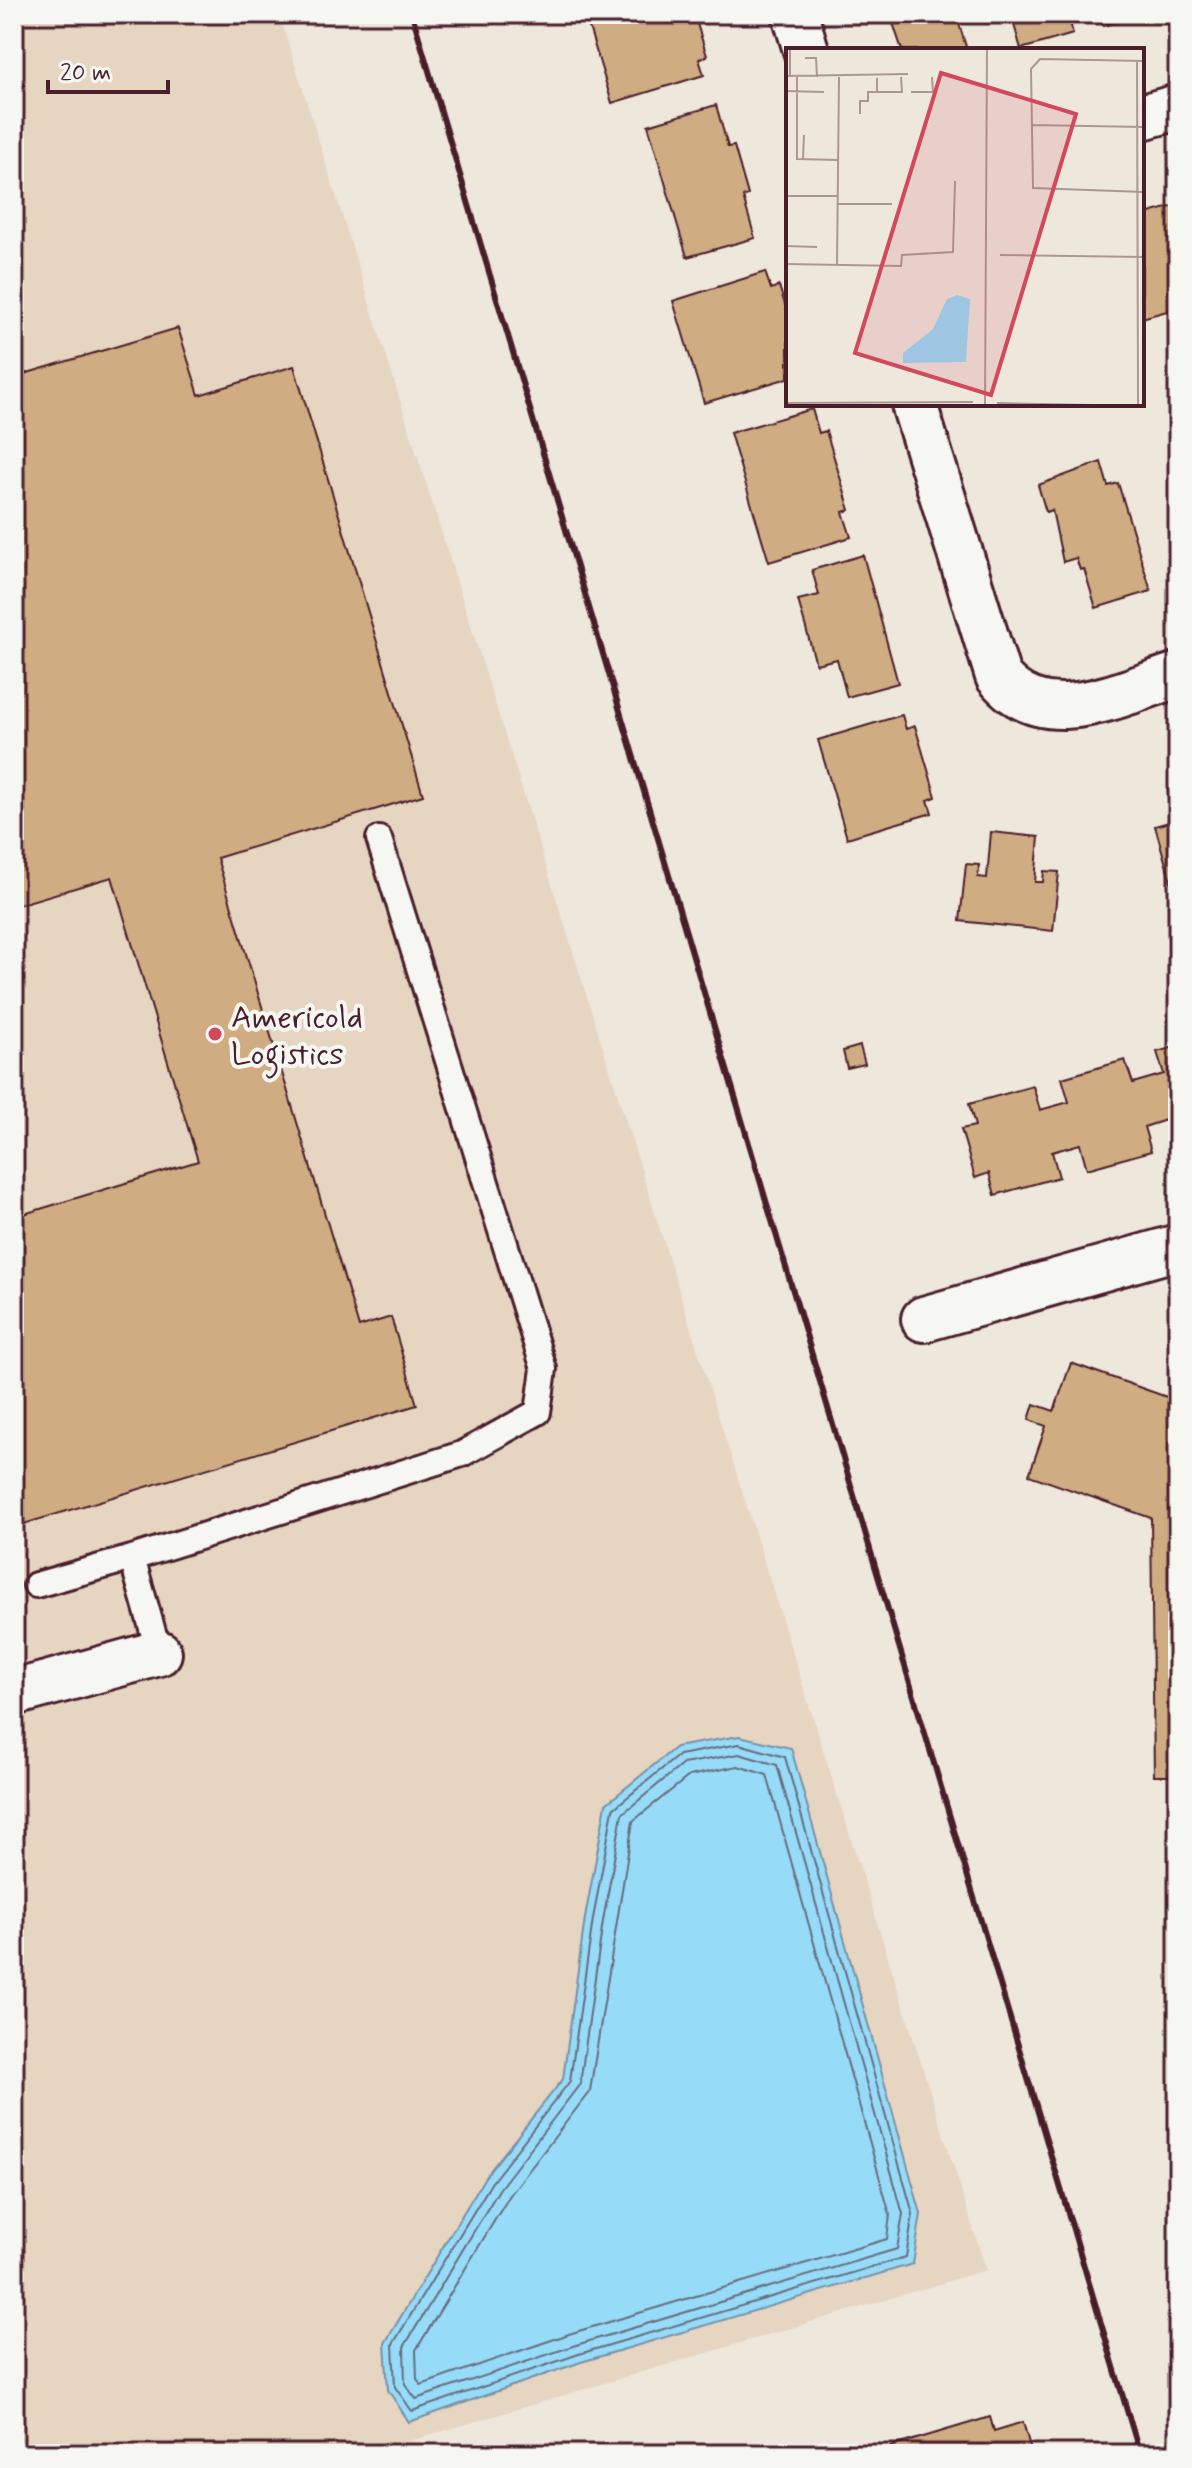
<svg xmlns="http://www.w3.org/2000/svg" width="1192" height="2468" font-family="Mynerve,sans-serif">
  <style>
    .built { fill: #e5d5c1 }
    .water { fill: #96dcf9; stroke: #7890a7; stroke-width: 2 }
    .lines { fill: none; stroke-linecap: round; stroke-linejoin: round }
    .shore { stroke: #686b7d; stroke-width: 2 }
    .building { fill: #d0ac82; stroke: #4a1f2b; stroke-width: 2 }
    .lane-casing { stroke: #4a1f2b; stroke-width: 30 }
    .street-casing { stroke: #4a1f2b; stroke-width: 50 }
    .lane { stroke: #f6f6f2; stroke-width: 24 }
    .street { stroke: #f6f6f2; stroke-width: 44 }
    .rail { stroke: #4a1f2b; stroke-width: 6 }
    .poi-dot { fill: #d1495b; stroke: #f6f6f2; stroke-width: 3 }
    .labels { text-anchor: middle; stroke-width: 8; stroke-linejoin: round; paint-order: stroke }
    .poi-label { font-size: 32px; fill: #4a1f2b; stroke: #f6f6f2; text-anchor: start }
    .inset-road { fill: none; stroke: #ac9795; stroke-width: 2 }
    .view { fill: #d1495b; fill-opacity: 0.15; stroke: #d1495b; stroke-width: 4 }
    .inset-edge { fill: none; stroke: #4a1f2b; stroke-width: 4 }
  </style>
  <rect width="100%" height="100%" fill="#eee7dc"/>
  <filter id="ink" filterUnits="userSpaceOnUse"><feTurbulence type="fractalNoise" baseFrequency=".0125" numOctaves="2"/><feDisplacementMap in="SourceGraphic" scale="16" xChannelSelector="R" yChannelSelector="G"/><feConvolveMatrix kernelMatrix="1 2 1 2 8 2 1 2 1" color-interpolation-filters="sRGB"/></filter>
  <g filter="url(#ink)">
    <path class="built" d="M14,14H279L986,2270L366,2454H14Z"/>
    <path class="water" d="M739,1736L791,1748L921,2214L913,2264L581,2362L409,2422L388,2390L385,2343L485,2177L563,2079L585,1918L606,1804L676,1747Z"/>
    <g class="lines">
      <path class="shore" d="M739,1744L785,1757L913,2214L906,2257L579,2354L412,2411L395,2387L393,2344L492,2182L570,2081L593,1919L613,1809L679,1755Z
        M739,1754L777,1765L903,2214L897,2249L576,2345L416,2399L405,2384L404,2347L500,2188L580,2084L603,1921L622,1814L683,1764Z
        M738,1766L767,1775L890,2215L887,2239L572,2333L421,2385L417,2379L416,2350L510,2195L590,2091L633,1821L689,1776Z"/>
    </g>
    <path class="building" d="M585,14H694L707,56L699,59L704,75L612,103Z
      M890,14H956L967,50H902Z
      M1011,14H1146L1103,26L1099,14L1070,22L1073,34L1021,49Z
      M716,105L728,147L734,146L748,195L743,197L755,238L687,257L648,125Z
      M1178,205V308L1142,318V228L1145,227L1142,215Z
      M765,272L771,289L779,286L788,314V378L704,403L673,301Z
      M178,328L199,395L294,366L423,795L217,858L359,1327L391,1317L417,1405L14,1527V1217L198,1161L112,877L14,906V377Z
      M812,409L819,433L826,431L850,510L843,512L851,537L769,562L730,433Z
      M1101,462L1108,486L1118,483L1151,591L1096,608L1084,569L1080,570L1076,558L1063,562L1052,510L1046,512L1038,485Z
      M863,555L898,683L847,697L837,659L816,664L798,600L819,595L812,570Z
      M902,715L906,729L915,726L936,797L928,800L932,813L847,838L818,740Z
      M1178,788V880L1171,882L1155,826L1176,820L1168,791Z
      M991,832L1039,837L1035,882H1043L1044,871L1059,872L1053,931L960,921L966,864L979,865L978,877L987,878Z
      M860,1046L865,1064L847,1068L843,1051Z
      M1178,1046V1127L1175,1117L1144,1127L1151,1151L1087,1169L1080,1144L1052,1152L1059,1177L995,1195L989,1173L975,1178L961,1129L975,1126L969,1104L1033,1086L1040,1110L1069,1102L1062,1078L1125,1060L1133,1083L1164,1074L1157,1052Z
      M1071,1363L1178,1401V1776H1154L1151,1518L1029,1475L1046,1426L1029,1420L1034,1404L1054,1411Z
      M990,2417L994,2431L1023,2422L1032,2454H892L890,2447Z"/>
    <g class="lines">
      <defs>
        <path id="lane" d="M36,1585L132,1558
          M159,1653L132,1558L462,1454L538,1412L544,1369L379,839"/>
        <path id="street" d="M795,14L806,50
          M1142,117L1178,107
          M914,404L998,676C1044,734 1120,693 1178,675
          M924,1319L1178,1247
          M14,1693L159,1653"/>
      </defs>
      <use href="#lane" class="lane-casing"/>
      <use href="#street" class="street-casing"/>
      <use href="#lane" class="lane"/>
      <use href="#street" class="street"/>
      <path class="rail" d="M412,14L1140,2454"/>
    </g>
  </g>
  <circle class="poi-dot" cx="215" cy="1034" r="8"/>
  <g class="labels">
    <g class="poi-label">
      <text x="231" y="1027">Americold<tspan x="231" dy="37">Logistics</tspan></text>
    </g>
  </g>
  <g transform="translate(786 48)">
    <rect width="358" height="358" fill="#eee7dc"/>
    <path d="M171,247L184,251L180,314L117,315V305L147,281L161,251Z" fill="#96dcf9"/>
    <path class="inset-road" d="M4,0V28M19,10H30L31,29M351,13L352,358M358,13L254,11L245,21L247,140L358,144M0,28L122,26M11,28V111L52,112M91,30V44H116L115,29M0,43L38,44M125,44H147L146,29M74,66V53H82V44H91M245,77L358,79M17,111L18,87M0,153V148H52M52,156H106M0,198L31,199M214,207L358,209M0,216L115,218L116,207L167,204L169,133M51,217L53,29M0,355L187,354M211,355L358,358M199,358L201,0"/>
    <path class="view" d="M155,25L290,66L205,347L69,305Z"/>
    <rect width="358" height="358" class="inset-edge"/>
  </g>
  <rect width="1192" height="2468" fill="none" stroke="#f6f6f2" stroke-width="48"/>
  <rect x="24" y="24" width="1144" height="2420" fill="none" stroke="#4a1f2b" stroke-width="3" filter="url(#ink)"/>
  <path d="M48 80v12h120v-12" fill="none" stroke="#4a1f2b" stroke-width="4"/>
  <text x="60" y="80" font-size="24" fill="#4a1f2b" stroke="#f6f6f2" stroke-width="6" paint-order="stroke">20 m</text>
</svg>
